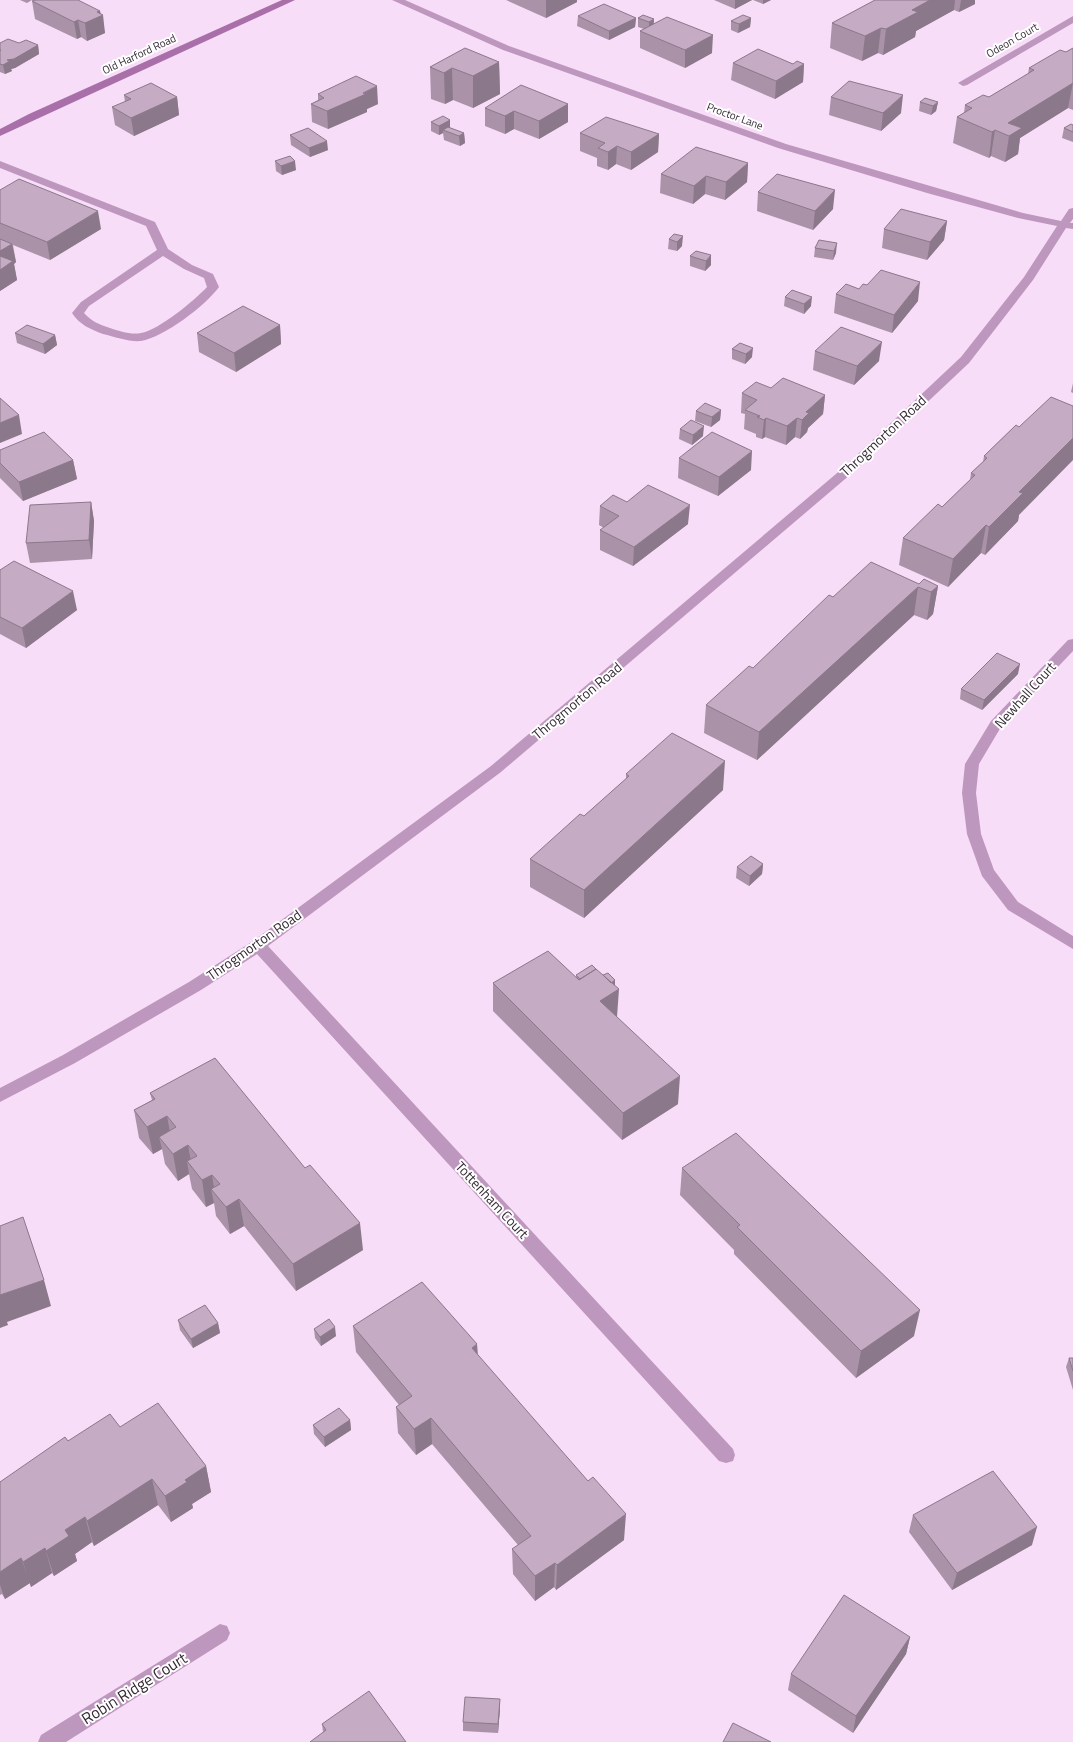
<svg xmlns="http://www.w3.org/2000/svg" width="1073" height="1742" font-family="'Titillium Web',sans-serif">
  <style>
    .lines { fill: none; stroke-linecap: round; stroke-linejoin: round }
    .lane { fill: #be97be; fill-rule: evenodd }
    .street { fill: #be97be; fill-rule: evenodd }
    .secondary { fill: #a96fa9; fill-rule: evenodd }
    .wall { fill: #aa93a9 }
    .shaded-wall { fill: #8b788a }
    .building { fill: #c6abc5; stroke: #8b788a }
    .labels { text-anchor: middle; stroke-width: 4; stroke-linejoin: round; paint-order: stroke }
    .far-street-label { font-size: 11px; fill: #342a34; stroke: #fff }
    .street-label { font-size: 14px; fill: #342a34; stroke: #fff }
    .near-street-label { font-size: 16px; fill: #342a34; stroke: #fff }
  </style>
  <rect width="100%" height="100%" fill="#f8ddf8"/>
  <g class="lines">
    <path class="lane" d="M0,161L155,222L168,249L192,265L213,274L219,287C205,306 164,337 141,341C129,342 115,337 103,334C90,329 80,325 72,313L81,302L157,250L146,226L0,168ZM163,256L184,269L204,278L207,287C195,300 159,330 141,333C131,335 119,331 110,328C100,325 91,321 84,313L89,306Z"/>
    <path class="street" d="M392,0H405L509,46L786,144L1023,213L1061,221L1069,209L1073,208V219L1070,223H1073V229L1066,228L1033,280L969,363L851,474L501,772L268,946L733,1449L735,1455L733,1461L726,1463L719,1461L257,954L201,990L75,1063L0,1102V1088L63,1055L189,982L253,941L491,766L843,468L961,357L1024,277L1057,226L1018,218L927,193L778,148L503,50Z
      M1073,16V23L967,85L963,86L958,83Z
      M1073,639V651L1001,727L979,764L976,793L981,834L994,870L1018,902L1073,936V949L1008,910L982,876L967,834L962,793L965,764L991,721L1068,640Z
      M220,1624L227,1626L230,1633L227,1640L66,1742H38L41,1735Z"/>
    <path class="secondary" d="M282,0H295L0,136V129L29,114Z"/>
  </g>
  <path class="wall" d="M20,0H32L27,3Z
    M506,0H577V2L546,18Z
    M714,0H752L735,9Z
    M753,0H771L763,4Z
    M875,0H975V4L959,12L954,10L916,31L915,37L883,55L878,53L862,61L830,48L832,23Z
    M32,1L100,11L105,33L87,41L81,37L77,39L35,19Z
    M578,16L636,18L635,27L609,40L577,26Z
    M638,18L654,19V24L712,53L685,68L640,48V31L644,29L638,27Z
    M751,18L750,27L738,33L731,30V21Z
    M0,43L38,45L39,54L15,68L11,69L12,71L5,74L0,72Z
    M1073,46V110L1068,108L1020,138L1018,154L1005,162L991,156L989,158L953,143L957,117L964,113L965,105L989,97L1028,74L1029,68L1066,52L1073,48Z
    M499,62L500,94L473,108L453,100L445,104L431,99L430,67Z
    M733,63L804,64L803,82L775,99L731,80Z
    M318,94L378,104L367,109V112L328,129L312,122L311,104L318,100Z
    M124,95L177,97L179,115L134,136L115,125L112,107L125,102Z
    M831,97L901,113L881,131L829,115Z
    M920,102H938L936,111L931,115L919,111Z
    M568,104V122L539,139L514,129L505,134L485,126V108Z
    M450,120V128L464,133L465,143L460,146L444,140L443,133L439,135L431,131V122Z
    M1073,125V142L1062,138L1064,128Z
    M580,133L659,134L658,152L631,170L616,164L608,170L597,166V158L580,151Z
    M290,135L328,150L310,157L291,145Z
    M275,161L296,170L282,175L276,171Z
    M748,163L747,182L725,200L705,194L693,204L660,193L661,174Z
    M0,190L101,229L50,260L13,245L16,262L14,264L17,280L0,291Z
    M758,192L833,209L813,230L757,211Z
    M947,221L944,240L927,260L882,248L884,229Z
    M674,234L682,246L677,251L668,249L669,239Z
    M819,240L836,253L833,260L814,257L815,248Z
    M696,251L711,265L705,271L690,266V256Z
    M859,289L918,301L892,333L834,313L836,294Z
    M785,297L811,306L804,314L784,306Z
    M280,325L281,344L236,372L199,352L197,333Z
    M15,333L55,335L57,345L45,354L17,343Z
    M740,343L752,357L745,364L732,359V349Z
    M815,351L879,361L854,385L813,370Z
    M1073,383V393L1071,392Z
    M771,388L825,395L823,414L808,428L807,432L800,439L795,437L786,445L765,437L762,439L756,437V434L744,429L745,414L741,413L742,393Z
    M721,410L720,420L711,427L695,421L696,411Z
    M1016,425L1019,515L1018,521L985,555L981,553L948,587L899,565L903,538L942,507L970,480L971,473L983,462L984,456Z
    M680,429L703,436L692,445L679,439Z
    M0,450L73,460L77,479L23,501L0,478Z
    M679,458L751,470L718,496L678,478Z
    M91,502L94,521L92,559L30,563L26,543Z
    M627,502L688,524L633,566L600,550V530L604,528L599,525L600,506Z
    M0,570L77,610L26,648L0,634Z
    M919,584L938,586L933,614L927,620L914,615L757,760L704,733L706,705L753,668L833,597Z
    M1018,674L982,710L960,699L961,689Z
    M626,774L723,790L584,918L530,887V859L584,816L626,779Z
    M763,864L762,874L749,886L736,878L737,867Z
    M576,975L615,986L617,1017L678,1104L622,1140L493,1011V983L576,977Z
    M150,1093L363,1250L296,1291L244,1226L230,1234L216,1216L214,1203L206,1207L192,1189L189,1174L178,1181L165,1164L162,1149L153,1154L139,1138L134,1110L152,1100Z
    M682,1168L914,1336L856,1378L734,1254V1250L680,1195Z
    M178,1320L218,1323L220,1333L193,1348L180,1330Z
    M353,1326L477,1344L478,1355L624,1540L556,1590L554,1587L535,1601L513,1574L512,1549L518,1545L432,1444L416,1455L398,1433L396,1407L399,1405L356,1352Z
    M314,1329L336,1336L321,1346L315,1338Z
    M1069,1358H1073V1390L1066,1367Z
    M350,1420L351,1430L325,1447L314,1434L313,1425Z
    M120,1427L206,1466L211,1492L192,1504L193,1508L171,1522L158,1505L94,1546L92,1542L75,1554L77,1561L54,1576L52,1573L31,1587L30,1583L5,1599L2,1594L0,1595V1482L68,1441Z
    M913,1515L1032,1545L952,1590L909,1532Z
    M910,1637L906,1654L853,1733L788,1690L791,1674Z
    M500,1708L498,1733L463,1731V1722Z
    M322,1724L406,1742L323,1732Z"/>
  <path class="shaded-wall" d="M546,0H577V2L546,18Z
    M735,0H752L735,9Z
    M763,0H771L763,4Z
    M930,0H955L954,10L916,31L915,37L883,55L886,29L912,10Z
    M961,0H975V4L959,12Z
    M100,11L101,16L103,15L105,33L87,41L85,23L97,12Z
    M636,18L635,27L609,40V31Z
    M751,18L750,27L738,33L739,24Z
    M654,19L653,28L649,31V22Z
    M78,20L81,37L77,39L74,22Z
    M881,28L878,53L862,61L865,36Z
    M713,35L712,53L685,68V50Z
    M38,45L39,54L15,68L11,69L12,71L5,74L3,65L7,60Z
    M499,62L500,94L473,108V76Z
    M804,64L803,82L775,99L776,81Z
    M452,68L453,100L445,104L444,73Z
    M1073,83L1068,108L1020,138L1018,154L1005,162L1009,136L1008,123Z
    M377,86L378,104L367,109V112L328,129L327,111Z
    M903,95L901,113L881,131L883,113Z
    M177,97L179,115L134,136L131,118Z
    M938,102L936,111L931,115L933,106Z
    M568,104V122L539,139V121Z
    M514,111V129L505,134V116Z
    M450,120V130H443V133L439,135V126Z
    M995,130L991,156L989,158L992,132Z
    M464,133L465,143L460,146L459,136Z
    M659,134L658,152L631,170V152Z
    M327,141L328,150L310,157L309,148Z
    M617,146L616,164L608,170V152Z
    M295,161L296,170L282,175L281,166Z
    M748,163L747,182L725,200L726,182Z
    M706,176L705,194L693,204L694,186Z
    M835,190L833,209L813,230L815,211Z
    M98,211L101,229L50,260L47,242Z
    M947,221L944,240L927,260L930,242Z
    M683,236L682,246L677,251V242Z
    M837,243L836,253L833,260L834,251Z
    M12,244L16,262L14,264L17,280L0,291V251Z
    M711,255V265L705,271L706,261Z
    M920,282L918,301L892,333L894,315Z
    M812,297L811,306L804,314V304Z
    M280,325L281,344L236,372L234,353Z
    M55,335L57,345L45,354L43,344Z
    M882,342L879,361L854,385L857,366Z
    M753,348L752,357L745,364L746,354Z
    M825,395L823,414L808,428L807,432L800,439L802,420L806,412Z
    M721,410L720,420L711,427L712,417Z
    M19,415L22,434L0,443V423Z
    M766,418L765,437L762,439L764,420Z
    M797,418L795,437L786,445L787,426Z
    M704,426L703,436L692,445L693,435Z
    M1073,438V460L1019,515L1018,521L985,555L989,527L1019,492Z
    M752,451L751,470L718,496L719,477Z
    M73,460L77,479L23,501L19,482Z
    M91,502L94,521L92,559L89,540Z
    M690,505L688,524L633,566L634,547Z
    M986,525L981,553L948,587L953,559Z
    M938,586L933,614L927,620L931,592Z
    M918,587L914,615L757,760L759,732Z
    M73,591L77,610L26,648L22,628Z
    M1020,664L1018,674L982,710L984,700Z
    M725,761L723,790L584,918V890Z
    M763,864L762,874L749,886L750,876Z
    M615,980V990H599Z
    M619,989L617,1017L599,1029L600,1001Z
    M680,1076L678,1104L622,1140L623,1113Z
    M167,1116L172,1144L159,1137L162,1149L153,1154L147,1127Z
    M188,1145L192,1168L187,1161L189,1174L178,1181L173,1154Z
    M212,1175L215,1194L211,1189L214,1203L206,1207L202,1180Z
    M239,1199L244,1226L230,1234L226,1207Z
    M360,1223L363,1250L296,1291L293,1264Z
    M44,1280L51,1306L7,1322L8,1325L0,1328V1295Z
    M920,1310L914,1336L856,1378L861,1351Z
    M218,1323L220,1333L193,1348L191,1339Z
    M335,1327L336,1336L321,1346L320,1337Z
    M477,1344L478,1370L472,1348Z
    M431,1418L432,1444L416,1455L414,1429Z
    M350,1420L351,1430L325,1447L324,1437Z
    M206,1466L211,1492L192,1504L193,1508L171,1522L165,1496L185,1480Z
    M152,1479L158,1505L94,1546L87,1521Z
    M626,1514L624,1540L556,1590L557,1565Z
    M85,1517L92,1542L75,1554L77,1561L54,1576L46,1551L65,1530Z
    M1037,1527L1032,1545L952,1590L957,1573Z
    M45,1548L52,1573L31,1587L23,1562Z
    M21,1558L30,1583L5,1599L0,1585V1572Z
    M555,1563L554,1587L535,1601V1576Z
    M910,1637L906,1654L853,1733L856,1716Z
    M500,1699V1708L498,1733V1724Z"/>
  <path class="building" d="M36,0H78L100,11L97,12L103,15L85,23L78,20L74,22L32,1Z
    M875,0H930L912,10L918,12L886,29L881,28L865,36L832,23Z
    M604,4L636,18L609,31L578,16Z
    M643,15L654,19L649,22L638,18Z
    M743,15L751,18L739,24L731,21Z
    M667,17L713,35L685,50L640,31Z
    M8,39L19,43L26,40L38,45L14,59L7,60L10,61L3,65L0,64V51L1,50H0V43Z
    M465,48L499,62L473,76L452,68L444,73L430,67Z
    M1073,48V83L1008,123L1022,128L1009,136L995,130L992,132L957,117L972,108L965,105L983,95L989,97L1034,70L1029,68L1060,50L1066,52Z
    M758,49L793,64L797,61L804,64L776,81L733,63Z
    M356,76L377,86L363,93L366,94L327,111L311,104L324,98L318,94Z
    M849,81L903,95L883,113L831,97Z
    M151,83L177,97L131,118L112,107L131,99L124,95Z
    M521,85L568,104L539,121L514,111L505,116L485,108Z
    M925,98L938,102L933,106L920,102Z
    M443,116L450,120L439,126L431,122Z
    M606,117L659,134L631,152L617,146L608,152L598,148L605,143L580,133Z
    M1071,124L1073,125V132L1064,128Z
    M448,127L464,133L459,136L443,130Z
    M308,128L327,141L309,148L290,135Z
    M696,147L748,163L726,182L706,176L694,186L661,174Z
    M290,156L295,161L281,166L275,161Z
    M777,174L835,190L815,211L758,192Z
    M19,179L98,211L47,242L0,223V190Z
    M901,209L947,221L930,242L884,229Z
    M674,234L683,236L677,242L669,239Z
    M0,239L12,244L0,251Z
    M819,240L837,243L834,251L815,248Z
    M696,251L711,255L706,261L690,256Z
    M0,256L13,261L0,270Z
    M881,270L920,282L894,315L836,294L846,284L859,289L863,284L867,285Z
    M792,290L812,297L804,304L785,297Z
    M243,306L280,325L234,353L197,333Z
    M27,325L55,335L43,344L15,333Z
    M841,327L882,342L857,366L815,351Z
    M740,343L753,348L746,354L732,349Z
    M783,378L825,395L806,412L809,413L802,420L797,418L787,426L766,418L764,420L757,417L760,416L745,410L757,400L742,393L756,382L771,388Z
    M1051,397L1073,406V438L1019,492L1023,493L989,527L986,525L953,559L903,538L938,504L942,507L975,475L971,473L987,458L984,456L1016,425L1019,427Z
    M0,398L19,415L0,423Z
    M705,403L721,410L712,417L696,411Z
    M691,420L704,426L693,435L680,429Z
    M44,432L73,460L19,482L0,463V450Z
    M712,432L752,451L719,477L679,458Z
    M648,485L690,505L634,547L600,530L619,516L600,506L613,495L627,502Z
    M91,502L89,540L26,543L30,505Z
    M14,561L73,591L22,628L0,617V570Z
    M871,562L919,584L924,579L938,586L931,592L918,587L759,732L706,705L749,666L753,668L829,595L833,597Z
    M997,653L1020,664L984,700L961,689Z
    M672,733L725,761L584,890L530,859L580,814L584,816L629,776L626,774Z
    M751,856L763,864L750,876L737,867Z
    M548,951L579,980L596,969L619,989L600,1001L680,1076L623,1113L493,983Z
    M592,965L596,969L580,979L576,975Z
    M608,973L615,980L611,983L603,975Z
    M215,1058L305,1168L310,1165L360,1223L293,1264L239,1199L226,1207L211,1189L220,1184L212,1175L202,1180L187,1161L197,1156L188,1145L173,1154L159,1137L176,1127L167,1116L147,1127L134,1110L155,1099L150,1093Z
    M736,1133L920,1310L861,1351L737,1227L740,1225L682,1168Z
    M23,1217L44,1280L0,1295V1226Z
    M422,1282L477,1344L472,1348L588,1481L593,1477L626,1514L557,1565L555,1563L535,1576L512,1549L531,1536L431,1418L414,1429L396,1407L412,1396L353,1326Z
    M205,1305L218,1323L191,1339L178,1320Z
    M329,1319L335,1327L320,1337L314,1329Z
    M1069,1358H1073V1371Z
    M158,1403L206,1466L185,1480L187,1482L165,1496L152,1479L87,1521L85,1517L65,1530L69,1536L46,1551L45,1548L23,1562L21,1558L0,1572V1482L65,1437L68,1441L110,1414L120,1427Z
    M339,1408L350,1420L324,1437L313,1425Z
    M993,1471L1037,1527L957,1573L913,1515Z
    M844,1595L910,1637L856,1716L791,1674Z
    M369,1691L406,1742H310L326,1730L322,1724Z
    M465,1697L500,1699L498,1724L463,1722Z
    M733,1723L771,1742H723Z"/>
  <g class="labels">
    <g class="far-street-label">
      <text transform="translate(1012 40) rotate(-30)" y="4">Odeon Court</text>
      <text transform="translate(139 54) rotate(-25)" y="4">Old Harford Road</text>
      <text transform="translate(735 116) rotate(20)" y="4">Proctor Lane</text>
    </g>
    <g class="street-label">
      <text transform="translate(883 436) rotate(-43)" y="5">Throgmorton Road</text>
      <text transform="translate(1025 695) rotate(-48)" y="5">Newhall Court</text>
      <text transform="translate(577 701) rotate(-40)" y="5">Throgmorton Road</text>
      <text transform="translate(254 945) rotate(-35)" y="5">Throgmorton Road</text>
      <text transform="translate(492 1200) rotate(47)" y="5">Tottenham Court</text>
    </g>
    <g class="near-street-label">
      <text transform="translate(134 1688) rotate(-32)" y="6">Robin Ridge Court</text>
    </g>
  </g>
</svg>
